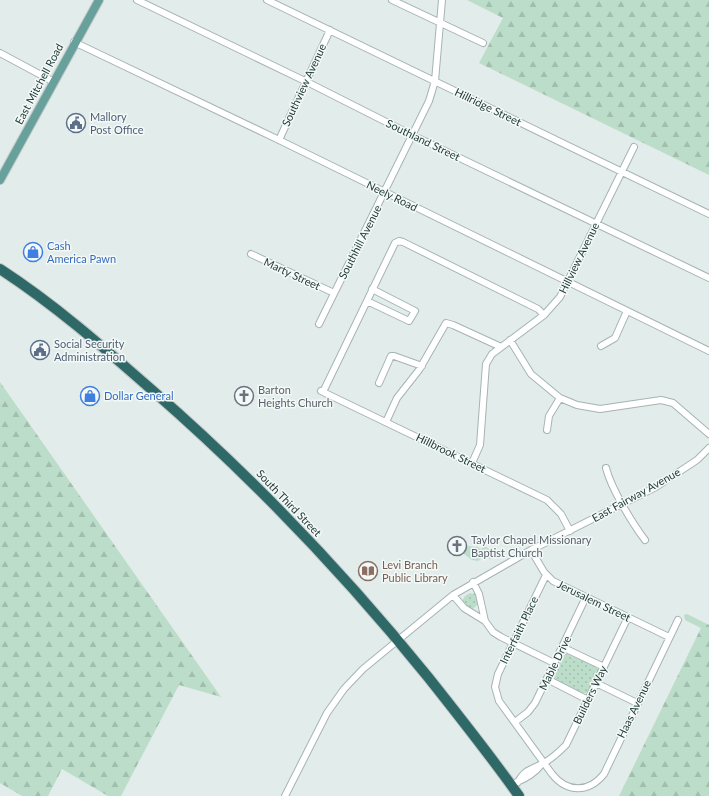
<svg xmlns="http://www.w3.org/2000/svg" width="709" height="796" font-family="Lato,sans-serif">
  <style>
    .grass { fill: url(#grass-dots) }
    .forest { fill: url(#forest-firs) }
    .park { fill: url(#park-crowns) }
    .lines { fill: none; stroke-linecap: round; stroke-linejoin: round }
    .minor-casing { stroke: #a5b4b2; stroke-width: 8 }
    .major-casing { stroke: #c1c9c8; stroke-width: 10 }
    .highway-casing { stroke: #c1c9c8; stroke-width: 12 }
    .minor { stroke: #fff; stroke-width: 6 }
    .major { stroke: #68a19c; stroke-width: 8 }
    .highway { stroke: #2f6967; stroke-width: 10 }
    .labels { text-anchor: middle; stroke-width: 3; stroke-linejoin: round; paint-order: stroke }
    .street-label { font-size: 11px; fill: #233d3b; stroke: #f3f9f7 }
    .service-label { font-size: 11px; fill: #4e5e75; stroke: #f3f9f7; text-anchor: start }
    .shop-label { font-size: 11px; fill: #366cbe; stroke: #f3f9f7; text-anchor: start }
    .worship-label { font-size: 11px; fill: #5b616d; stroke: #f3f9f7; text-anchor: start }
    .education-label { font-size: 11px; fill: #785e54; stroke: #f3f9f7; text-anchor: start }
  </style>
  <defs>
    <pattern id="grass-dots" width="8" height="8" patternUnits="userSpaceOnUse"><rect width="8" height="8" fill="#bcddca"/><path d="M2 2h.1M6 6h.1" fill="none" stroke="#a1bfae" stroke-width="1.8" stroke-linecap="round"/></pattern>
    <pattern id="forest-firs" width="22" height="20" patternUnits="userSpaceOnUse"><rect width="22" height="20" fill="#bcddca"/><path d="M5 1l3.5 6h-7zM16 11l3.5 6h-7z" fill="#a1bfae"/></pattern>
    <pattern id="park-crowns" width="20" height="18" patternUnits="userSpaceOnUse"><rect width="20" height="18" fill="#bcddca"/><path d="M2 6a3 3 0 1 1 6 0M12 15a3 3 0 1 1 6 0" fill="none" stroke="#a1bfae"/></pattern>
  </defs>
  <rect width="100%" height="100%" fill="#e2ecea"/>
  <path class="grass" d="M470,593L473,594L475,593L477,596V605L473,609L469,608L462,601L465,596Z
    M565,653L594,666L598,669V672L589,691L586,693H582L553,678C552,671 559,657 565,653Z"/>
  <path class="forest" d="M467,0H709V175L479,63L503,18Z
    M0,382L221,697L179,685L121,796H108L62,769L48,796H22L0,783Z
    M687,614L709,625V796H619L701,628L685,620L684,615Z"/>
  <path class="park" d="M467,546L477,547L481,549L484,546L495,552V557L490,559L484,555L482,558L478,561L472,560L464,554L463,550Z"/>
  <g class="lines">
    <defs>
      <path id="minor" d="M137,0L307,82L412,135L709,278
        M267,0L709,214
        M392,0L483,43
        M74,42L279,140L709,351
        M0,53L54,82
        M279,140L330,30
        M251,254L334,293
        M367,301L409,321L415,311L372,289
        M319,324L429,101L435,81L442,0
        M510,340L531,374L560,398L577,405L600,409L661,400L673,403L709,434
        M601,346L615,338L627,311
        M379,383L391,356H394L422,366
        M321,391L547,500L561,514L570,531
        M323,392L395,243L399,241L403,242L538,309L544,315
        M386,422L397,398L419,370L446,323L453,325L501,347
        M547,430L549,416L560,398
        M472,463L480,445L486,364L492,354L544,315L560,297L634,147
        M606,468C611,488 632,523 645,540
        M531,550L544,572L553,581L669,637
        M546,575L498,674L495,687L499,701L552,774C567,793 589,793 604,774L678,620
        M473,582L479,594L485,621L493,632L501,637L554,663
        M453,595L464,608L485,621
        M562,647L604,667
        M547,679L588,700
        M596,683L637,703
        M515,722L528,712L535,703L586,597
        M517,782C527,778 534,774 541,765
        M518,782C524,771 529,770 540,765C549,761 559,752 566,745L628,617
        M285,796L327,713L344,689L363,669L453,595L531,550L656,487L697,460L709,448"/>
      <path id="major" d="M0,180L99,0"/>
      <path id="highway" d="M0,269C54,304 103,347 152,390C253,478 344,573 428,677C459,716 490,755 519,796"/>
    </defs>
    <use href="#minor" class="minor-casing"/>
    <use href="#major" class="major-casing"/>
    <use href="#highway" class="highway-casing"/>
    <use href="#minor" class="minor"/>
    <use href="#major" class="major"/>
    <use href="#highway" class="highway"/>
  </g>
  <defs>
    <symbol id="civic-ring" viewBox="-11 -11 22 22"><circle r="9.5" fill="#f3f9f7" stroke="#5c6f8a" stroke-width="1.5"/><path d="M-.6-6.5H3V-4.5H.6V-3L4-1V1h2V6H-6V1h2V-1L-.6-3ZM-1.2 2.5V6h2.4V2.5Z" fill="#5c6f8a"/></symbol>
    <symbol id="shop-ring" viewBox="-11 -11 22 22"><circle r="9.5" fill="#f3f9f7" stroke="#3f7fe0" stroke-width="1.5"/><path d="M-5-2.5h2.3a2.7 3.5 0 0 1 5.4 0H5L5.5 6h-11ZM-1.5-2.5h3a1.5 2.3 0 0 0-3 0Z" fill="#3f7fe0"/></symbol>
    <symbol id="church-ring" viewBox="-11 -11 22 22"><circle r="9.5" fill="#f3f9f7" stroke="#6b7280" stroke-width="1.5"/><path d="M-1.2-6h2.4v3.5h3.3v2.4h-3.3V6h-2.4V-.1h-3.3v-2.4h3.3Z" fill="#6b7280"/></symbol>
    <symbol id="library-ring" viewBox="-11 -11 22 22"><circle r="9.5" fill="#f3f9f7" stroke="#8d6e63" stroke-width="1.5"/><path d="M-6-4Q-3-5.5-.7-3.5V5Q-3 3-6 4ZM6-4Q3-5.5 .7-3.5V5Q3 3 6 4Z" fill="#8d6e63"/></symbol>
  </defs>
  <g fill-rule="evenodd">
    <use href="#civic-ring" x="65" y="112" width="22" height="22"/>
    <use href="#shop-ring" x="22" y="241" width="22" height="22"/>
    <use href="#civic-ring" x="29" y="339" width="22" height="22"/>
    <use href="#shop-ring" x="79" y="385" width="22" height="22"/>
    <use href="#church-ring" x="233" y="385" width="22" height="22"/>
    <use href="#church-ring" x="446" y="535" width="22" height="22"/>
    <use href="#library-ring" x="357" y="560" width="22" height="22"/>
  </g>
  <g class="labels">
    <g class="street-label">
      <text transform="translate(39 84) rotate(-62)" y="4">East Mitchell Road</text>
      <text transform="translate(304 85) rotate(-65)" y="4">Southview Avenue</text>
      <text transform="translate(488 107) rotate(26)" y="4">Hillridge Street</text>
      <text transform="translate(423 140) rotate(26)" y="4">Southland Street</text>
      <text transform="translate(392 196) rotate(26)" y="4">Neely Road</text>
      <text transform="translate(360 242) rotate(-63)" y="4">Southhill Avenue</text>
      <text transform="translate(579 258) rotate(-64)" y="4">Hillview Avenue</text>
      <text transform="translate(292 274) rotate(25)" y="4">Marty Street</text>
      <text transform="translate(451 453) rotate(26)" y="4">Hillbrook Street</text>
      <text transform="translate(636 495) rotate(-29)" y="4">East Fairway Avenue</text>
      <text transform="translate(289 503) rotate(46)" y="4">South Third Street</text>
      <text transform="translate(594 601) rotate(26)" y="4">Jerusalem Street</text>
      <text transform="translate(519 630) rotate(-64)" y="4">Interfaith Place</text>
      <text transform="translate(555 663) rotate(-64)" y="4">Mable Drive</text>
      <text transform="translate(590 695) rotate(-64)" y="4">Builders Way</text>
      <text transform="translate(634 709) rotate(-64)" y="4">Haas Avenue</text>
    </g>
    <g class="service-label">
      <text x="90" y="121">Mallory<tspan x="90" dy="13">Post Office</tspan></text>
      <text x="54" y="348">Social Security<tspan x="54" dy="13">Administration</tspan></text>
    </g>
    <g class="shop-label">
      <text x="47" y="250">Cash<tspan x="47" dy="13">America Pawn</tspan></text>
      <text x="104" y="400">Dollar General</text>
    </g>
    <g class="worship-label">
      <text x="258" y="394">Barton<tspan x="258" dy="13">Heights Church</tspan></text>
      <text x="471" y="544">Taylor Chapel Missionary<tspan x="471" dy="13">Baptist Church</tspan></text>
    </g>
    <g class="education-label">
      <text x="382" y="569">Levi Branch<tspan x="382" dy="13">Public Library</tspan></text>
    </g>
  </g>
</svg>
